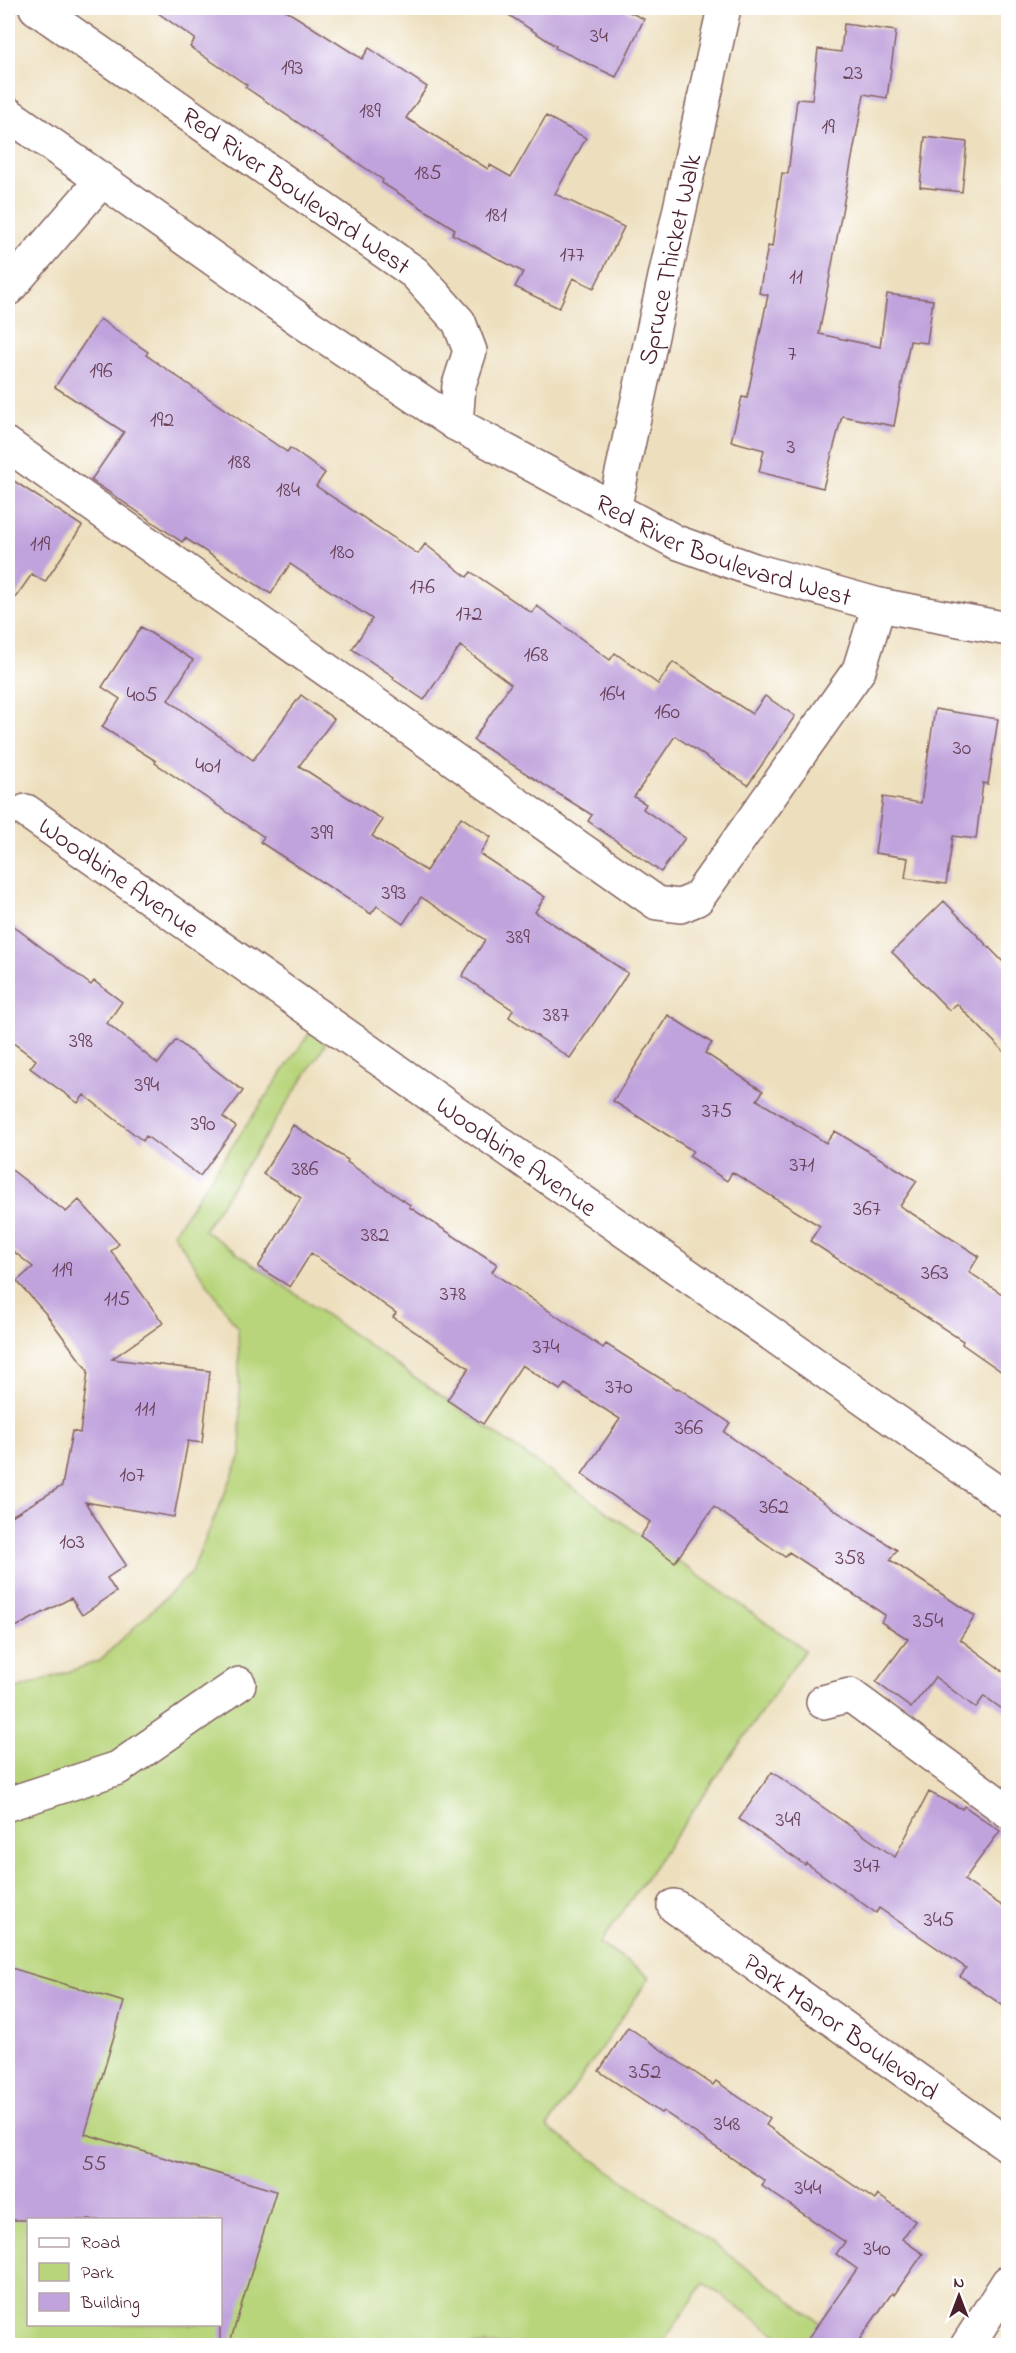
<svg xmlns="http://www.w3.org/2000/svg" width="1016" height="2353" font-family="'Indie Flower',sans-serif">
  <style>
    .green { fill: #b8d57b; stroke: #817a53; stroke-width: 1.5; fill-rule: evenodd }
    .building { fill: #c0a3dc }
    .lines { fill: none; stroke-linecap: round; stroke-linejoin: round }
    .minor-casing { stroke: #83625e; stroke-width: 36 }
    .minor { stroke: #fff; stroke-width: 33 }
    .labels { text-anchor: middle; stroke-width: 4.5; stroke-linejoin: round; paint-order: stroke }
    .number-label { font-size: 22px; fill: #684057 }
    .street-label { font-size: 26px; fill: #4a1f2b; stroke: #fff }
  </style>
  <rect width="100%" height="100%" fill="#fff"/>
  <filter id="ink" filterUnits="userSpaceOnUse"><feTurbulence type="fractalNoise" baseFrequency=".0167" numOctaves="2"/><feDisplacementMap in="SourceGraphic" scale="12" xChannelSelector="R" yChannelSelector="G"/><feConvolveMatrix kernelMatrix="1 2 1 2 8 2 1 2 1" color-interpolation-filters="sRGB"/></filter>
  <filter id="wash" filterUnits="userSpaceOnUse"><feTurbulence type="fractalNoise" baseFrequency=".008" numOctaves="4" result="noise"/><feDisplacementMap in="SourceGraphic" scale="24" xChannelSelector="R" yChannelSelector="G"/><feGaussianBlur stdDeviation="1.35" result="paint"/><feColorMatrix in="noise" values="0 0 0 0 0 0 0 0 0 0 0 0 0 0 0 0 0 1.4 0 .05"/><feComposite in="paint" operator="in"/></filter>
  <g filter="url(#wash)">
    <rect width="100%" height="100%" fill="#eddfbd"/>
    <path class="green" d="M330,1024L324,1047L204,1230L805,1650L600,1944L650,1977L547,2127L710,2241L851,2345H791L704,2283L661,2345H8V1692L99,1661L191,1573L241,1455L238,1329L173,1233L308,1035ZM28,2220H220V2324H28Z"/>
    <g id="blocks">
      <path class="building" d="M151,8H282L362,59L369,48L427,87L406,118L488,169L490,165L511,177L546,116L586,138L555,194L624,227L594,288L573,278L559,308L515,287L523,272L452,234L455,229L382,183L383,180L245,87L247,85L190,47L195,39Z
        M498,8H621L644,19L616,77L555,48L556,46Z
        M844,24L896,31L887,98L864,94L819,334L880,347L887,294L933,300L927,343L910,341L894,426L842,416L823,488L759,472L764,450L731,441L742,397L747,398L768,295L759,293L768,246L772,247L782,173L788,174L797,99L812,100L818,49L841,52Z
        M925,137L967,142L962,192L920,187Z
        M100,319L148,352L146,355L230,413L287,452L290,448L325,473L316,486L418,554L425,544L467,577L471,572L532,613L537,606L610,660L615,653L658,684L673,662L752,714L765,696L795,716L748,785L675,736L634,797L646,804L643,809L685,838L661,872L588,821L592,815L473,740L511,684L460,646L424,700L393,679L394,677L352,649L372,619L290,564L271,594L185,538L182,542L91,480L124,432L55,387Z
        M8,477L82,526L45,582L32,574L8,608Z
        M141,627L193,660L168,700L253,760L301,695L334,719L299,766L383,820L372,836L426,871L461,817L491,837L480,854L545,897L535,912L628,973L570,1058L509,1017L513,1010L462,976L485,940L421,897L403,924L377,906L371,914L260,842L264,837L155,763L156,761L102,727L120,699L102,687Z
        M935,709L998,719L988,784L983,783L976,839L953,836L946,884L905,878L908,858L875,853L883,797L921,803Z
        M944,901L1008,967V1056L957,1004L949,1010L892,952Z
        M8,922L91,985L94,981L122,1002L107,1023L158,1064L176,1040L243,1091L223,1117L236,1127L200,1176L146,1136L143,1141L84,1095L78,1103L30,1068L36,1060L8,1039Z
        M668,1015L712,1043L705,1053L763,1091L757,1100L826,1143L835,1131L917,1181L900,1206L979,1256L969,1272L1008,1298V1376L962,1344L963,1341L810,1241L820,1226L732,1172L727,1181L689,1156L693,1151L613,1101Z
        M293,1125L348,1160L347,1162L410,1205L409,1207L497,1264L492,1272L603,1348L606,1344L677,1389L678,1388L730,1423L724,1432L836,1511L897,1550L890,1560L975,1616L960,1639L1008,1675V1713L984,1696L976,1708L935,1677L911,1708L876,1682L908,1639L881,1622L885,1615L789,1552L785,1557L714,1507L675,1562L640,1537L650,1522L582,1474L620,1419L565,1384L560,1390L522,1365L483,1424L447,1400L469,1368L393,1317L396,1313L311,1253L290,1287L258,1267L301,1198L263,1174Z
        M8,1167L66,1212L79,1200L119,1244L111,1251L163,1323L112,1359L210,1371L202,1443L188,1441L174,1517L85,1502L126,1565L107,1578L116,1592L82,1615L71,1598L8,1631V1518L62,1486L72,1431L80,1433L88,1371L46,1314L17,1281L33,1267L8,1247Z
        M772,1772L895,1857L929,1792L962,1809L964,1806L1000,1831L964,1880L1008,1910V2009L960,1976L966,1968L879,1908L876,1913L806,1863L805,1865L739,1819Z
        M8,1967L124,2002L85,2134L276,2191L229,2346H220V2220H8Z
        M628,2027L713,2085L716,2081L770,2119L766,2125L875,2200L878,2195L915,2221L902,2239L923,2254L894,2295L892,2293L855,2346H803L857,2269L836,2254L845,2242L762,2186L765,2181L663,2111L661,2113L599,2071Z"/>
    </g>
  </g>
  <g filter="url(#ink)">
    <use href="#blocks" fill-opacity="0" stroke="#83625e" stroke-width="1.5"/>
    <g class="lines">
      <defs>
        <g id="minor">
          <path id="s1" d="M36,8L415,273L459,322L470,351L459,385L456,424"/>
          <path id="s2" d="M8,114L306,324L456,424L676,542L754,570L879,605L1008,629"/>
          <path d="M8,289L102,180"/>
          <path d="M8,445L657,903L680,906L697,899L859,670L879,605"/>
          <path id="s3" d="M614,509L724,8"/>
          <path id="s4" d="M26,811L1008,1500"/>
          <path d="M823,1702L850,1695L1008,1811"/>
          <path d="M8,1804L118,1768L239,1684"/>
          <path id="s5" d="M674,1906L1008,2145"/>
          <path d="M967,2346L1008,2282"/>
        </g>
      </defs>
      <use href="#minor" class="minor-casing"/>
      <use href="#minor" class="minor"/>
    </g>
  </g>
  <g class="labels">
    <g class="number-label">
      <text x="599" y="42">34</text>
      <text x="292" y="74">193</text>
      <text x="853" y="79">23</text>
      <text x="370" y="117">189</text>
      <text x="828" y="133">19</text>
      <text x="428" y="179">185</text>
      <text x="496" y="221">181</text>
      <text x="572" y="261">177</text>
      <text x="796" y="283">11</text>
      <text x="792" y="360">7</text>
      <text x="101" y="377">196</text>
      <text x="162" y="426">192</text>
      <text x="791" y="453">3</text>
      <text x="239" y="468">188</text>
      <text x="288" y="496">184</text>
      <text x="40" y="550">119</text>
      <text x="342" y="558">180</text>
      <text x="422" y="593">176</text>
      <text x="469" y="620">172</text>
      <text x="536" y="661">168</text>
      <text x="612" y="700">164</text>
      <text x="142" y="701">405</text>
      <text x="667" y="718">160</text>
      <text x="962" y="754">30</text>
      <text x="208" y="772">401</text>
      <text x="322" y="839">399</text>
      <text x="394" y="899">393</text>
      <text x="518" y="943">389</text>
      <text x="556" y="1021">387</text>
      <text x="81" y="1047">398</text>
      <text x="147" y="1091">394</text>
      <text x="717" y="1117">375</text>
      <text x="203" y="1130">390</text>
      <text x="802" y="1171">371</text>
      <text x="305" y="1175">386</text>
      <text x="867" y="1215">367</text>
      <text x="375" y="1241">382</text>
      <text x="62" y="1276">119</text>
      <text x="935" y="1279">363</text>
      <text x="453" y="1300">378</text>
      <text x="117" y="1305">115</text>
      <text x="546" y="1353">374</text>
      <text x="619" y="1393">370</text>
      <text x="145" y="1415">111</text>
      <text x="689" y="1434">366</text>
      <text x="132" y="1481">107</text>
      <text x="774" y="1513">362</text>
      <text x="72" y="1548">103</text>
      <text x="850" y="1564">358</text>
      <text x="928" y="1627">354</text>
      <text x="788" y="1826">349</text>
      <text x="867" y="1872">347</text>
      <text x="939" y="1926">345</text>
      <text x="645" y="2078">352</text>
      <text x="727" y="2130">348</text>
      <text x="94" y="2170">55</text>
      <text x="808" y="2194">344</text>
      <text x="877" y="2255">340</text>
    </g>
    <g class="street-label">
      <text dy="9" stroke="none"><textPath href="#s1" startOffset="318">Red River Boulevard West</textPath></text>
      <text dy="9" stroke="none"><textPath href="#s3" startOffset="256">Spruce Thicket Walk</textPath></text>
      <text dy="9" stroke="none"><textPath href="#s2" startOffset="842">Red River Boulevard West</textPath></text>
      <text dy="9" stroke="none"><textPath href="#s4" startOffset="114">Woodbine Avenue</textPath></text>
      <text dy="9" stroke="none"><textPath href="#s4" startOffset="600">Woodbine Avenue</textPath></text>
      <text dy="9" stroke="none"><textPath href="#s5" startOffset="206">Park Manor Boulevard</textPath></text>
    </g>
  </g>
  <rect width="1016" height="2353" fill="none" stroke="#fff" stroke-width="30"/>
  <rect x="27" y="2218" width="195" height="108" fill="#ffffff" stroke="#b7a5aa" stroke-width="1.5"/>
  <rect x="39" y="2238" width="30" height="9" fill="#ffffff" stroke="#b7a5aa" stroke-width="1.5"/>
  <text x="81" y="2248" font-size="18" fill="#4a1f2b">Road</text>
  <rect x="39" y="2263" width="30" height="18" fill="#b8d57b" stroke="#b7a5aa" stroke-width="1.5"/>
  <text x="81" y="2278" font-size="18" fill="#4a1f2b">Park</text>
  <rect x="39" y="2293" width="30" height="18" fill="#c0a3dc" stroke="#b7a5aa" stroke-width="1.5"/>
  <text x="81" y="2308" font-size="18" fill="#4a1f2b">Building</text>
  <g transform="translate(959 2296)" stroke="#ffffff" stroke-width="4.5" paint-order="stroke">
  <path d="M0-4.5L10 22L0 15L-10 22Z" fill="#4a1f2b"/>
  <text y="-9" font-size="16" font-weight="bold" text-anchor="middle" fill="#4a1f2b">N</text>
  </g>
</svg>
